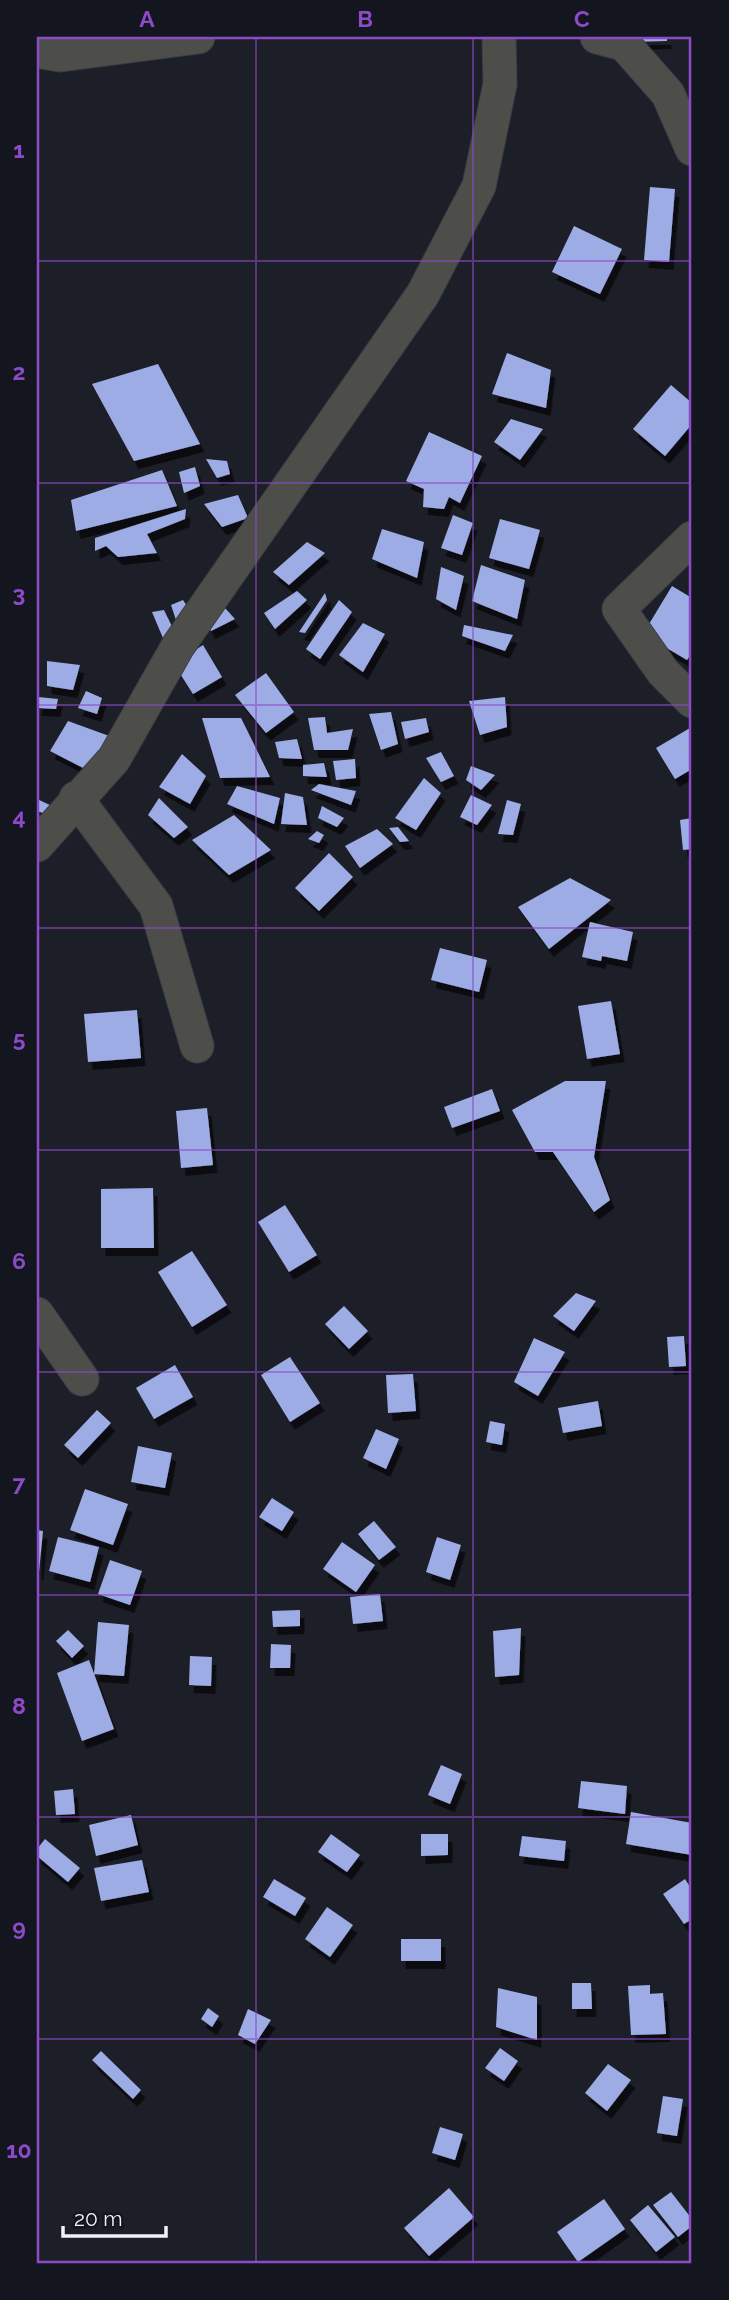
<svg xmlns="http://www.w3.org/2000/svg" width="729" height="2300" font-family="Raleway,sans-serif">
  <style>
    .building { fill: #9eace6; filter: url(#shadow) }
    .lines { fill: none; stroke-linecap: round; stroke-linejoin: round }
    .street-casing { stroke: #3b3d45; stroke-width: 35 }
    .street { stroke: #4d4e49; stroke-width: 33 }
    .grid { fill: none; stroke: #8d4ac8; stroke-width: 2; stroke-opacity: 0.55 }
    .neatline { fill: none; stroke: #8d4ac8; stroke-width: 2.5 }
    .grid-label { font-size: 23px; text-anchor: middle; font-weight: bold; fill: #8d4ac8 }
  </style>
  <defs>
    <filter id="shadow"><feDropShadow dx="4.5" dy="8" stdDeviation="0" flood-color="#0009"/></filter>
  </defs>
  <rect width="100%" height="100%" fill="#1d1f28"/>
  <path class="building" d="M633,37H667V41L633,42Z
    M650,187L675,189L669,262L644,260Z
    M574,226L622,249L600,294L552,272Z
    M507,353L551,370L546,408L492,394Z
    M158,364L200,444L134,461L92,384Z
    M671,385L692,403V424L665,456L633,429Z
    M511,419L543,429L520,460L494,442Z
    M429,432L482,456L460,503L449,497L444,509L423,507L424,489L406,481Z
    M206,459L227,461L230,474L217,478Z
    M195,467L200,486L184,493L179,472Z
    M162,470L177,506L76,531L71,500Z
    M238,495L248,518L222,527L204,504Z
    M186,509L185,519L147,534L157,553L118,557L106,546L95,551V538Z
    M453,515L473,523L462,555L441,548Z
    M500,519L540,530L529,569L489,558Z
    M382,529L424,542L417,578L372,559Z
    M307,542L325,553L289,585L273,572Z
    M481,565L525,580L517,619L472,601Z
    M441,567L464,576L456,610L436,599Z
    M672,586L692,598V652L687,660L643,634Z
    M297,591L307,600L275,629L264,613Z
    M325,593L327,600L305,633L299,632Z
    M183,600L193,615L177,623L171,605Z
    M339,600L352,612L320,659L306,649Z
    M225,608L235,619L211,631L206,622Z
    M164,610L178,639L168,650L152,612Z
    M363,623L385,634L363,672L339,655Z
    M464,625L513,635L505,651L462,636Z
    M203,645L222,677L193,694L174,664Z
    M47,661L80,665L73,690L47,686Z
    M266,673L294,712L266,733L235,695Z
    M86,691L102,698L97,714L78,708Z
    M38,697L58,699L56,709L37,708Z
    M505,697L507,727L480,735L469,701Z
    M391,712L398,744L381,750L369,714Z
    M325,717L327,733L353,729L348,750H314L308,718Z
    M202,718H241L270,777L220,778Z
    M426,718L429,732L405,739L401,722Z
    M68,721L112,737L95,774L50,751Z
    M690,728L692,769L675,779L656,748Z
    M297,739L302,759L279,758L275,742Z
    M441,752L454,776L441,782L426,758Z
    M182,754L206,776L190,804L159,787Z
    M355,759L356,778L336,780L333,761Z
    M324,763L327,777L303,776V765Z
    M471,766L495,775L481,790L466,780Z
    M424,778L441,793L416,830L395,818Z
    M319,784L356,791L351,805L311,790Z
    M237,786L280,798L274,824L227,804Z
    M285,793L303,797L307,825L281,824Z
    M471,795L492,805L477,825L460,817Z
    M159,798L188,827L174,838L148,815Z
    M37,799L54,807L49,815L37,811Z
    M507,800L521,804L513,835L498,834Z
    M322,806L344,818L337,827L318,818Z
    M234,815L271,850L229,875L192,840Z
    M692,818V849L683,850L680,820Z
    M398,827L409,841L400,842L389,828Z
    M377,829L393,844L360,868L345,846Z
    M317,831L324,835L319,843L308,839Z
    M329,853L353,877L319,911L295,888Z
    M570,878L611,900L549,949L518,907Z
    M590,922L633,932L627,961L602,956L601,961L582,957Z
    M440,948L487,960L479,992L431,980Z
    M611,1001L620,1054L587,1059L578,1006Z
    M137,1010L141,1058L88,1062L84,1014Z
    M565,1081H606L594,1157L610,1200L594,1212L553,1152H535L512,1110Z
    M492,1089L500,1111L452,1128L444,1107Z
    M207,1108L213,1165L181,1168L176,1111Z
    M153,1188L154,1248H101V1189Z
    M285,1205L317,1255L289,1272L258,1222Z
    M192,1251L227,1305L192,1327L158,1272Z
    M576,1293L596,1301L574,1331L553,1316Z
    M344,1306L368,1331L349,1349L325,1324Z
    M684,1336L686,1366L669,1367L667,1337Z
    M534,1338L565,1352L538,1396L514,1382Z
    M290,1357L320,1403L290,1422L261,1375Z
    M175,1365L193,1397L154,1419L136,1388Z
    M413,1374L416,1411L388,1413L386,1375Z
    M598,1401L602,1426L563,1433L558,1408Z
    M97,1410L111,1423L78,1458L64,1445Z
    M490,1421L505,1424L502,1445L486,1442Z
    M376,1429L399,1439L386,1469L363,1458Z
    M138,1446L172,1453L165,1488L131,1482Z
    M85,1489L128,1504L113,1545L70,1530Z
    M272,1498L294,1512L282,1531L259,1517Z
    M374,1521L396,1547L379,1560L358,1534Z
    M37,1530L43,1531L39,1572H37Z
    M58,1537L99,1547L90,1582L49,1571Z
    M437,1537L461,1545L450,1580L426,1572Z
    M342,1542L375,1565L356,1592L323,1569Z
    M110,1560L142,1571L130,1605L98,1594Z
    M380,1594L383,1621L353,1624L350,1597Z
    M300,1610V1626L273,1627L272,1611Z
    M98,1622L129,1625L124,1676L94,1674Z
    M521,1628L519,1675L495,1677L493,1631Z
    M68,1630L84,1646L72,1658L56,1641Z
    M271,1644L291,1645L290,1668H270Z
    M190,1656L212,1657L211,1686L189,1685Z
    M89,1660L114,1729L82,1741L57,1673Z
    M441,1765L462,1774L450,1804L428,1795Z
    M581,1781L627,1786L625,1814L578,1808Z
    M73,1789L75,1814L56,1815L54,1791Z
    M631,1812L692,1823V1855L626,1844Z
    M131,1815L138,1845L96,1856L89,1825Z
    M331,1834L360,1855L347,1872L318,1852Z
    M421,1834H448V1855L421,1856Z
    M522,1836L566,1841L564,1861L519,1856Z
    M45,1839L80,1868L68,1882L37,1856V1849Z
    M142,1860L149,1892L101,1901L94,1868Z
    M274,1879L306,1898L295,1916L263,1897Z
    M685,1879L692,1890V1919L684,1924L663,1894Z
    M327,1907L353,1925L330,1957L305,1939Z
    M401,1939H441V1961H401Z
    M572,1983H591L592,2009H572Z
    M650,1985V1994L663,1993L666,2034L631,2035L628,1986Z
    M498,1988L537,1997V2040L496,2027Z
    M208,2008L219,2016L212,2027L201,2019Z
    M248,2009L271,2020L255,2044L238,2035Z
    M500,2048L518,2061L504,2081L485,2068Z
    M101,2051L141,2090L133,2099L92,2060Z
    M608,2064L631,2080L607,2111L585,2093Z
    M663,2096L683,2099L677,2136L657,2133Z
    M440,2127L463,2134L455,2160L432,2153Z
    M449,2188L474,2217L429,2256L404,2228Z
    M671,2192L692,2219V2226L678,2237L653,2205Z
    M604,2199L625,2229L578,2262L557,2232Z
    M648,2205L675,2237L656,2252L630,2220Z"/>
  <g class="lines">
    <defs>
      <path id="street" d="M597,37L624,44L668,94L692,149
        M37,51L60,55L198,37
        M692,538L619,609L663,672L692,701
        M76,798L156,906L197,1046
        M37,845L114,759L178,646L423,294L479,186L500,84L499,37
        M37,1314L82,1379"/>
    </defs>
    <use href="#street" class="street-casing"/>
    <use href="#street" class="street"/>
  </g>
  <path class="grid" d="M256,37V2263M473,37V2263M37,261H692M37,483H692M37,705H692M37,928H692M37,1150H692M37,1372H692M37,1595H692M37,1817H692M37,2039H692"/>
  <rect width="729" height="2300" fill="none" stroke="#13161e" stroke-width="77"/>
  <path d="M63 2226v10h103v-10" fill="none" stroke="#f0f2f8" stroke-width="3.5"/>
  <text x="74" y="2226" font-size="21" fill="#f0f2f8" stroke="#13161e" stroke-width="5" paint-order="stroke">20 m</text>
  <rect x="38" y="38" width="652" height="2224" class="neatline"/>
  <g class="grid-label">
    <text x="147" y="27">A</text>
    <text x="365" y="27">B</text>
    <text x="582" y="27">C</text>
    <text x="19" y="158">1</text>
    <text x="19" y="380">2</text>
    <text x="19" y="602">3</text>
    <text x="19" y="825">4</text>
    <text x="19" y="1047">5</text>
    <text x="19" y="1269">6</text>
    <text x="19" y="1491">7</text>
    <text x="19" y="1714">8</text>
    <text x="19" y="1936">9</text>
    <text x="19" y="2158">10</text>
  </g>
</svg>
